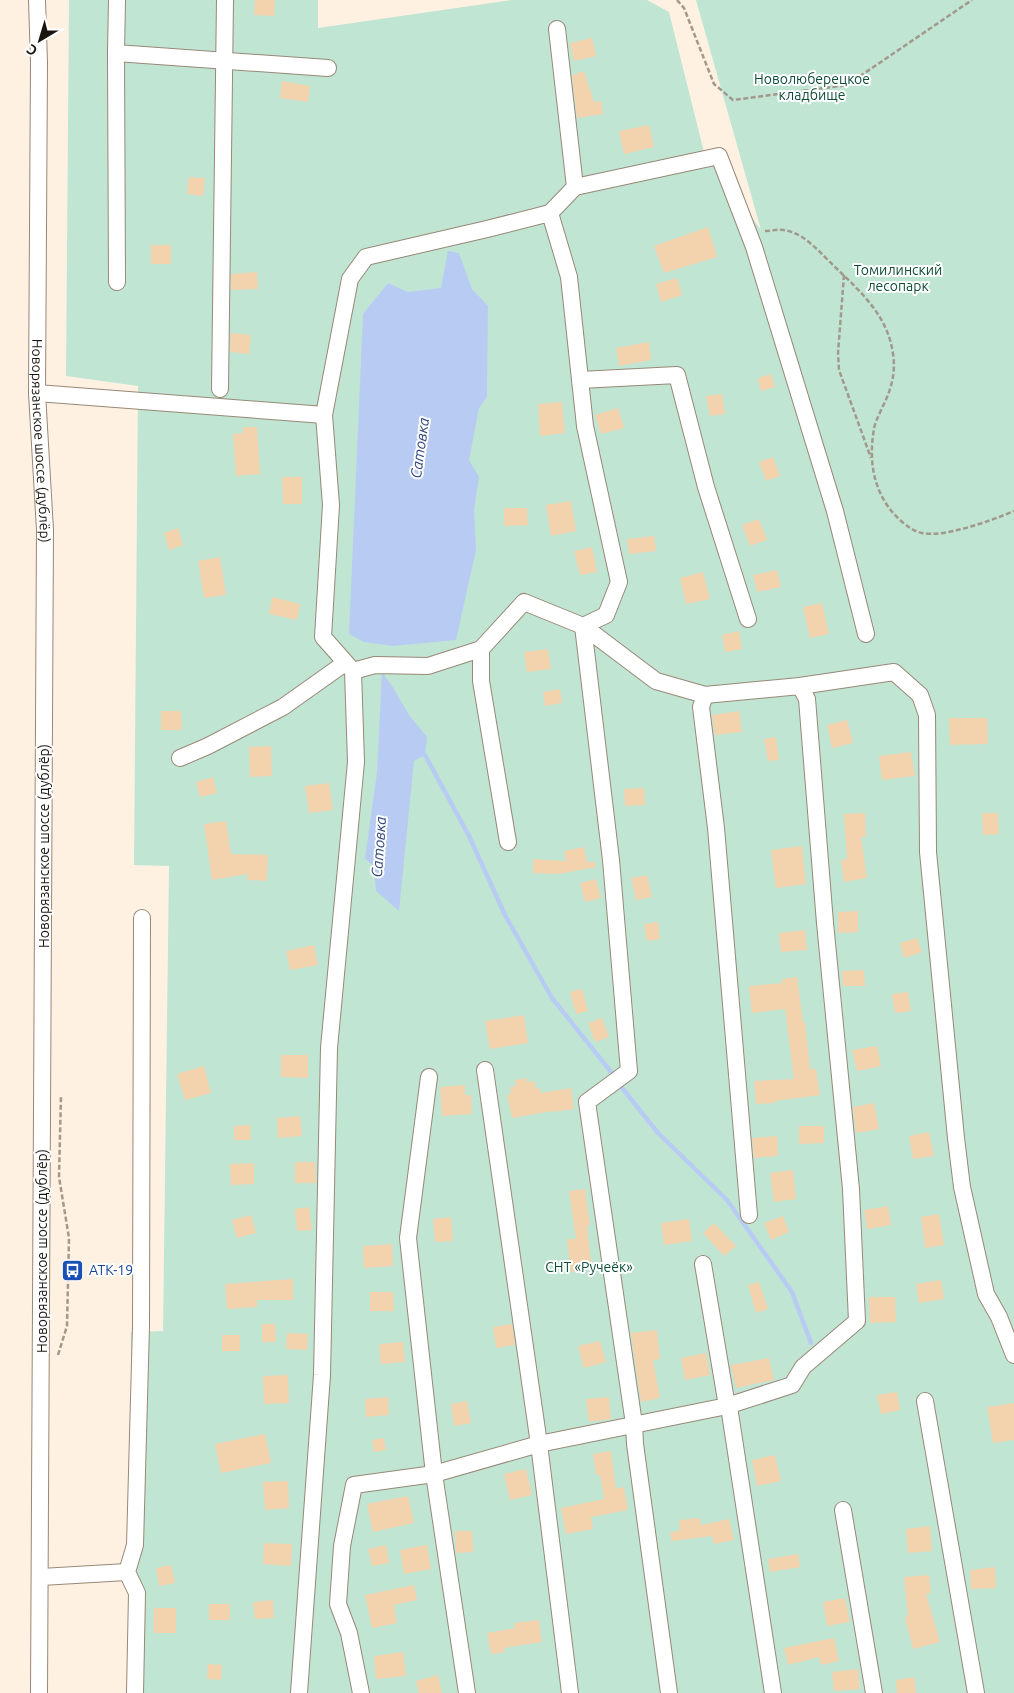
<svg xmlns="http://www.w3.org/2000/svg" width="1014" height="1693" font-family="Ubuntu,sans-serif">
  <style>
    .green { fill: #c0e5d3 }
    .water { fill: #b8ccf3 }
    .lines { fill: none; stroke-linecap: round; stroke-linejoin: round }
    .stream { stroke: #b8ccf3; stroke-width: 4.5 }
    .building { fill: #f2d3ae }
    .minor-casing { stroke: #988876; stroke-width: 18 }
    .path { stroke: #a2988c; stroke-width: 2.5; stroke-dasharray: 5 2.5; stroke-linecap: butt }
    .minor { stroke: #fff; stroke-width: 16 }
    .labels { text-anchor: middle; stroke-width: 4; stroke-linejoin: round; paint-order: stroke }
    .park-label { font-size: 14px; fill: #104d37; stroke: #fff }
    .street-label { font-size: 14px; fill: #1a150e; stroke: #fff }
    .transit-label { font-size: 14px; fill: #164399; stroke: #fff; text-anchor: start }
    .water-label { font-size: 15px; font-style: italic; fill: #30487a; stroke: #fff }
  </style>
  <rect width="100%" height="100%" fill="#fff1e1"/>
  <path class="green" d="M69,0H318V28L511,0H647L669,12L704,152L761,230L696,0H1014V1693H130L132,1560L131,1332L163,1331L169,866L134,865L138,386L66,376Z"/>
  <path class="water" d="M448,251L459,253L472,289L488,306L487,397L479,408L469,460L479,477L474,510L476,550L456,640L393,646L364,642L349,634L363,314L388,283L408,292L441,288Z
    M382,672L394,689L409,715L427,737L425,755L414,761L399,911L376,891L374,867L365,858L377,773Z"/>
  <g class="lines">
    <path class="stream" d="M425,755L469,836L505,915L552,998L615,1077
      M619,1084L658,1133L727,1200L792,1292L811,1343"/>
  </g>
  <path class="building" d="M255,0H275L274,16L254,15Z
    M592,38L596,56L574,61L570,43Z
    M584,71L594,102L601,101L603,114L577,118L572,75Z
    M282,81L310,86L308,102L280,98Z
    M649,125L654,147L624,154L619,131Z
    M189,177L205,178L203,196L187,194Z
    M708,227L717,257L664,273L654,246Z
    M151,245H171V264H151Z
    M257,272L258,289L231,290V274Z
    M677,278L682,295L661,302L656,284Z
    M231,333L251,335L249,354L230,352Z
    M649,342L651,360L619,366L616,348Z
    M771,374L775,387L761,391L758,378Z
    M722,394L725,414L710,416L706,396Z
    M562,402L565,433L540,436L538,404Z
    M618,408L624,428L601,434L595,415Z
    M243,427H257L260,474L236,476L233,434L243,433Z
    M773,457L780,476L766,481L759,462Z
    M282,477H302V504H283Z
    M571,501L576,531L551,536L546,505Z
    M504,508H527L528,525L504,526Z
    M759,519L767,540L750,546L742,525Z
    M178,528L183,545L169,550L164,533Z
    M654,536L656,551L629,554L627,539Z
    M592,547L597,572L580,575L574,551Z
    M220,557L226,595L204,598L198,561Z
    M777,570L781,587L757,592L753,575Z
    M703,572L710,599L686,604L680,578Z
    M272,597L300,604L297,620L269,614Z
    M822,603L829,634L810,638L803,607Z
    M739,631L742,649L725,652L722,635Z
    M548,649L551,669L527,672L524,652Z
    M560,689L562,703L545,706L543,692Z
    M161,711H181L182,730H161Z
    M739,711L742,732L715,735L712,715Z
    M949,718H987L988,744L950,745Z
    M847,720L853,743L832,748L827,725Z
    M776,737L779,760L768,761L764,739Z
    M271,746L272,776L250,777L249,747Z
    M911,752L915,776L882,780L879,756Z
    M213,777L217,793L200,797L196,782Z
    M329,783L333,810L309,813L305,786Z
    M644,788L645,805L625,806L624,789Z
    M865,813L866,837H861L867,878L844,882L841,860L847,859L844,814Z
    M982,813H998L999,834L983,835Z
    M226,821L231,854L268,855L267,881L247,880L248,874L212,880L204,824Z
    M802,846L806,884L776,888L771,850Z
    M584,847L587,862H595L596,867L559,874L533,873V859L566,861L564,851Z
    M647,875L652,897L636,900L631,878Z
    M596,879L601,898L585,902L580,883Z
    M858,911V932L838,933V912Z
    M658,922L660,939L647,941L644,924Z
    M805,930L807,950L781,952L779,933Z
    M917,938L922,952L904,958L900,943Z
    M314,945L318,965L290,970L286,951Z
    M864,970L865,986H843L842,971Z
    M797,977L803,1022H805L810,1069H816L820,1095L775,1101V1103L756,1104L754,1081L794,1079L785,1009L752,1013L749,986L782,983V979Z
    M582,989L588,1011L576,1014L570,992Z
    M908,992L911,1011L895,1013L892,994Z
    M524,1015L528,1043L490,1049L485,1021Z
    M602,1018L609,1037L595,1042L588,1023Z
    M877,1046L881,1066L857,1071L852,1050Z
    M281,1055H308V1078L281,1077Z
    M204,1066L211,1093L185,1100L177,1074Z
    M527,1078V1082L534,1081L536,1089L540,1088L541,1093L571,1088L574,1109L553,1112L552,1111L512,1118L507,1095L511,1094L510,1087L516,1086L515,1080Z
    M465,1085V1095H471L472,1114L442,1116L440,1087Z
    M874,1103L879,1129L856,1133L853,1107Z
    M300,1116L302,1136L278,1138L277,1118Z
    M250,1125L251,1140H234V1126Z
    M799,1126H824V1143L799,1144Z
    M929,1132L934,1156L913,1159L909,1136Z
    M777,1136L778,1156L754,1158L752,1138Z
    M295,1162H315L316,1183H295Z
    M254,1163V1184L231,1185L230,1164Z
    M793,1170L796,1199L774,1202L770,1173Z
    M585,1189L590,1225L587,1226L592,1269L571,1272L567,1239H576L569,1191Z
    M888,1206L891,1225L867,1229L864,1210Z
    M309,1207L312,1230L297,1231L295,1209Z
    M939,1214L944,1245L925,1248L921,1217Z
    M251,1215L256,1233L237,1238L232,1220Z
    M783,1216L789,1232L771,1240L764,1223Z
    M451,1217L453,1241L435,1242L433,1219Z
    M689,1219L692,1241L664,1245L661,1223Z
    M714,1223L736,1246L724,1256L703,1233Z
    M392,1244L393,1266L364,1268L363,1246Z
    M293,1279V1300H257V1307L227,1309L225,1284Z
    M941,1280L944,1299L919,1303L916,1284Z
    M759,1282L768,1309L756,1313L748,1285Z
    M370,1292H393L394,1311H370Z
    M869,1297H895L896,1322L870,1323Z
    M262,1324H275L276,1342H262Z
    M512,1324L515,1345L496,1348L493,1327Z
    M657,1330L660,1359L653,1360L660,1398L641,1402L631,1333Z
    M287,1333L308,1334L307,1350L286,1349Z
    M222,1335H240V1351H222Z
    M600,1341L606,1362L584,1368L578,1346Z
    M403,1342L405,1362L381,1364L379,1344Z
    M706,1353L710,1375L685,1380L681,1358Z
    M769,1358L774,1380L736,1388L731,1365Z
    M288,1375L289,1403L264,1404L263,1376Z
    M897,1392L900,1410L881,1414L877,1395Z
    M388,1397L389,1415L366,1417L365,1399Z
    M609,1397L611,1419L589,1422L586,1399Z
    M467,1401L471,1423L454,1426L451,1404Z
    M1014,1403V1440L993,1443L987,1407Z
    M265,1434L271,1463L221,1473L215,1444Z
    M384,1438L386,1450L374,1452L372,1440Z
    M611,1451L616,1489L624,1487L628,1510L591,1517L593,1529L566,1534L561,1508L604,1499L600,1475H596L593,1454Z
    M775,1455L781,1481L757,1486L752,1460Z
    M526,1469L532,1495L510,1500L504,1474Z
    M288,1481L289,1508L265,1510L263,1482Z
    M408,1496L414,1523L373,1532L367,1504Z
    M700,1518L701,1525L729,1519L734,1540L714,1544L712,1536L672,1541L670,1533L680,1530L679,1520Z
    M930,1526L932,1551L908,1553L906,1529Z
    M455,1531H472L473,1552L456,1553Z
    M264,1543L292,1544L291,1566L263,1564Z
    M386,1545L389,1563L372,1566L368,1549Z
    M427,1545L431,1569L404,1574L400,1550Z
    M798,1554L800,1567L770,1572L768,1559Z
    M171,1565L175,1583L159,1586L156,1568Z
    M995,1567L996,1588L971,1589L970,1570Z
    M929,1575L931,1593L926,1594L940,1642L913,1649L905,1617L908,1616L904,1577Z
    M414,1585L417,1600L394,1605L397,1623L372,1628L365,1595Z
    M845,1598L850,1622L827,1626L823,1602Z
    M273,1600L274,1618L255,1619L253,1602Z
    M209,1604H230V1620H209Z
    M154,1608H176V1633H154Z
    M539,1620L542,1642L504,1648L505,1652L491,1654L487,1633L515,1628L514,1623Z
    M834,1638L839,1661L821,1665L819,1657L788,1665L784,1648Z
    M403,1652L406,1676L376,1679L374,1656Z
    M208,1664L222,1665L221,1680L207,1679Z
    M858,1669L860,1689L834,1691L832,1672Z
    M438,1675L442,1693H419L416,1681Z
    M914,1677L916,1693H897L896,1680Z"/>
  <g class="lines">
    <defs>
      <g id="minor">
        <path id="s1" d="M37,0L39,63L37,393L45,530L39,1693"/>
        <path d="M117,0L116,53L328,68"/>
        <path d="M557,29L575,187"/>
        <path d="M116,53L117,282"/>
        <path d="M550,213L575,187L719,156L754,247L835,511L866,634"/>
        <path d="M580,380L677,375L706,487L748,619"/>
        <path d="M220,389L225,0"/>
        <path d="M37,393L324,415"/>
        <path d="M481,649V681L508,842"/>
        <path d="M800,686L894,672L920,695L927,715L928,852L956,1138L962,1187L986,1294L999,1317L1014,1355"/>
        <path d="M705,695L701,707L716,828L749,1215"/>
        <path d="M180,758L208,746L283,707L345,663"/>
        <path d="M485,1070L539,1444L570,1693"/>
        <path d="M429,1077L408,1238L434,1474L467,1693"/>
        <path d="M703,1264L727,1406L730,1413L773,1693"/>
        <path d="M925,1401L976,1693"/>
        <path d="M843,1510L874,1693"/>
        <path d="M41,1577L127,1572"/>
        <path d="M135,1693L137,1593L127,1572L135,1545L141,1326L142,918"/>
        <path d="M299,1693L322,1375L329,1048L356,762L353,671L375,665L428,666L481,649L524,602L583,626L606,615L619,582L585,426L569,277L550,213L487,229L366,257L350,279L324,415L331,505L323,637L353,671"/>
        <path d="M361,1693L349,1633L338,1604L342,1546L354,1485L434,1474L539,1444L727,1406L792,1385L803,1367L857,1321L851,1189L825,923L807,699L800,686L705,695L656,681L583,626L611,860L629,1071L587,1102L634,1424L635,1444L669,1693"/>
      </g>
    </defs>
    <use href="#minor" class="minor-casing"/>
    <path class="path" d="M677,0L684,8L714,84L733,100L847,85L972,0
      M765,231C771,231 778,229 784,230C805,233 821,254 835,267C861,292 888,316 893,354C896,374 891,390 882,408C879,415 875,422 874,429C868,463 874,496 900,520C907,526 913,531 922,533C944,538 993,520 1014,511
      M844,275L838,353L839,370L871,458
      M58,1355L67,1326L69,1238L59,1177L61,1095"/>
    <use href="#minor" class="minor"/>
  </g>
  <defs>
    <symbol id="bus-square" viewBox="-11 -11 22 22"><rect x="-9" y="-9" width="18" height="18" rx="4" fill="#1a4fb4" stroke="#fff"/><path d="M-5-6H5V4H4V6H2V4H-2V6H-4V4H-5ZM-3.5-4V0h7V-4ZM-3.5 1.2v1.5H-2V1.2ZM2 1.2v1.5H3.5V1.2Z" fill="#fff"/></symbol>
  </defs>
  <g fill-rule="evenodd">
    <use href="#bus-square" x="60" y="1258" width="25" height="25"/>
  </g>
  <g class="labels">
    <g class="park-label">
      <text x="812" y="84">Новолюберецкое<tspan x="812" dy="16">кладбище</tspan></text>
      <text x="898" y="275">Томилинский<tspan x="898" dy="16">лесопарк</tspan></text>
      <text x="589" y="1272">СНТ «Ручеёк»</text>
    </g>
    <g class="street-label">
      <text dy="5" stroke="none"><textPath href="#s1" startOffset="441">Новорязанское шоссе (дублёр)</textPath></text>
      <text transform="translate(44 846) rotate(-90)" y="5">Новорязанское шоссе (дублёр)</text>
      <text transform="translate(42 1251) rotate(-90)" y="5">Новорязанское шоссе (дублёр)</text>
    </g>
    <g class="transit-label">
      <text x="89" y="1275">АТК-19</text>
    </g>
    <g class="water-label">
      <text transform="translate(420 448) rotate(-82)" y="5">Сатовка</text>
      <text transform="translate(379 847) rotate(-86)" y="5">Сатовка</text>
    </g>
  </g>
  <g transform="translate(40 40) rotate(218)" stroke="#ffffff" stroke-width="4" paint-order="stroke">
  <path d="M0-4L9 19L0 12L-9 19Z" fill="#1a150e"/>
  <text y="-8" font-size="14" font-weight="bold" text-anchor="middle" fill="#1a150e">С</text>
  </g>
</svg>
